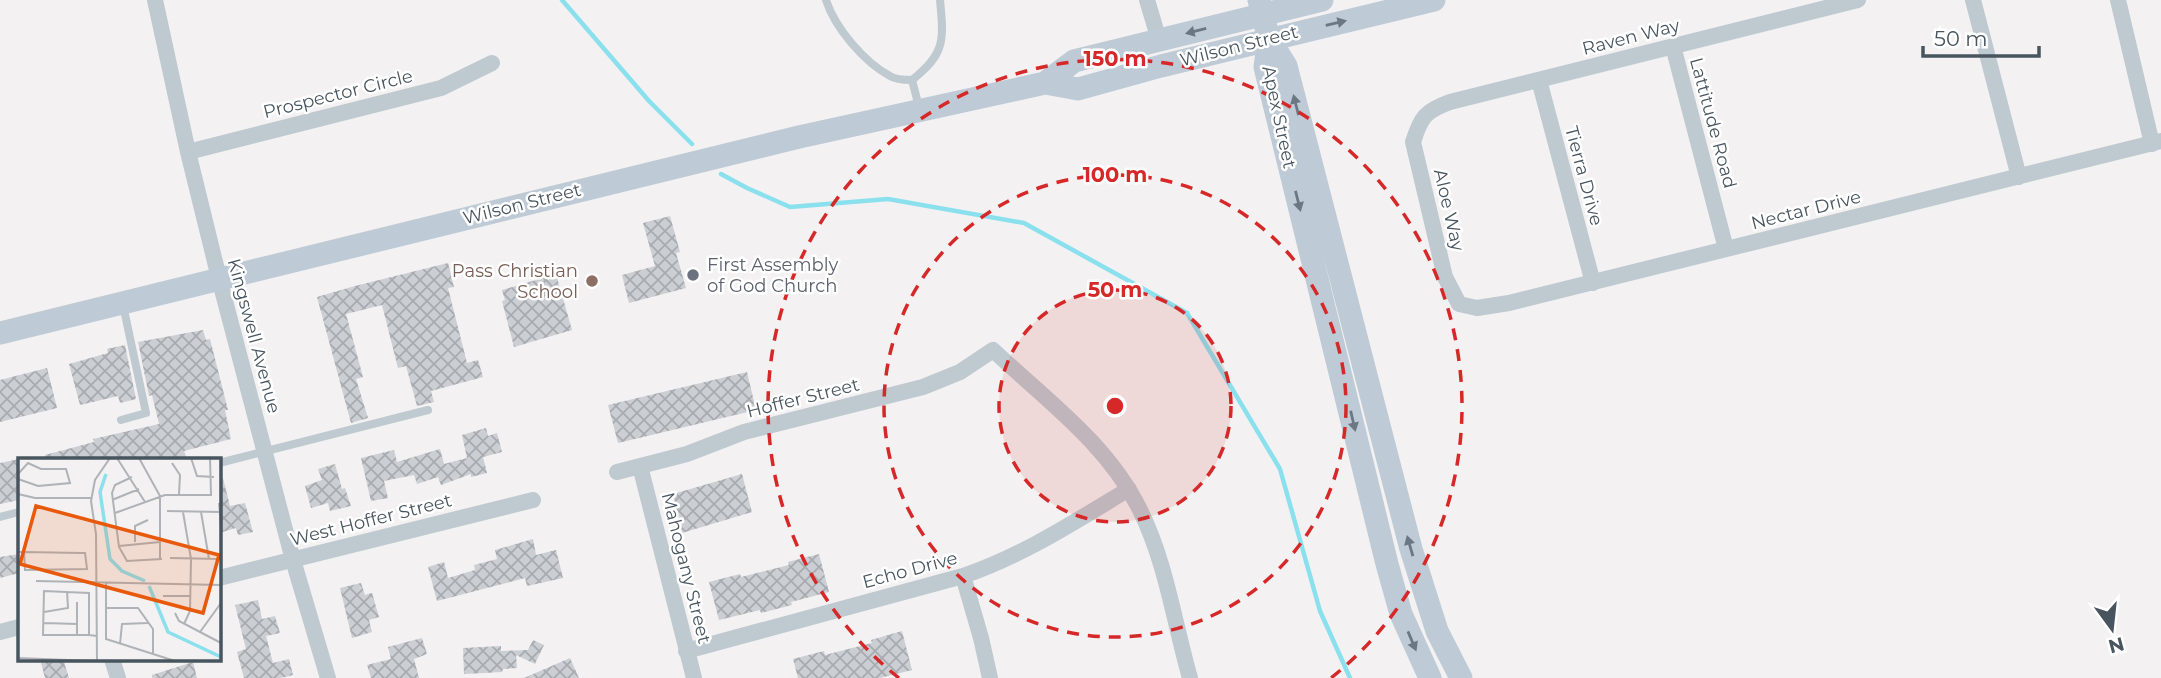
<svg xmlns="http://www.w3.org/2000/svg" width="2161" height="678" font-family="Montserrat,sans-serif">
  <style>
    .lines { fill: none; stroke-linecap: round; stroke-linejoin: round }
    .stream { stroke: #8be0ee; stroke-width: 4.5 }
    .building { fill: url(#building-cross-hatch) }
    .lane { stroke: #bec9d0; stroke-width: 8 }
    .street { stroke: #bec9d0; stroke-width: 16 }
    .secondary { stroke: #becad5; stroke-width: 23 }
    .oneway { fill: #6b7882 }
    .ring { fill: none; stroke: #d62828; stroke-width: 3.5; stroke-dasharray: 12 9 }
    .worship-dot { fill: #6b7280; stroke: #fff; stroke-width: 2.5 }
    .education-dot { fill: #8d6e63; stroke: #fff; stroke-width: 2.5 }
    .labels { text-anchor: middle; stroke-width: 5; stroke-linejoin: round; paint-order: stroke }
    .street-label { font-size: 18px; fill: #48555f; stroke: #fff }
    .worship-label { font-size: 18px; fill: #5b616d; stroke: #fff; text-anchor: start }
    .education-label { font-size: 18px; fill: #785e54; stroke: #fff; text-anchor: end }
    .inset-river { fill: none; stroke: #8be0ee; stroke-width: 3.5 }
    .inset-road { fill: none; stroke: #afb3b7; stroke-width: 2 }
    .view { fill: #e8590c; fill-opacity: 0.15; stroke: #e8590c; stroke-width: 3.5 }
    .inset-edge { fill: none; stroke: #48555f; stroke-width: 3.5 }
    .centre { fill: #d62828; stroke: #fff; stroke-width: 3.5 }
    .ring-label { font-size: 21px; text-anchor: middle; font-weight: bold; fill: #d62828; stroke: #fff; stroke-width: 5; stroke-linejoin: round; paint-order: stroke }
  </style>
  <defs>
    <pattern id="building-cross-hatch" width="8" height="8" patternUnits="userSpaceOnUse" patternTransform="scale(1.75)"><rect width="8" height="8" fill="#cbced3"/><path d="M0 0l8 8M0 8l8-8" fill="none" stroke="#a7aaae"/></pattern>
  </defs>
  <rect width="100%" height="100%" fill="#f3f1f1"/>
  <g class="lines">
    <path class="stream" d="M562,0L649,101L692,144
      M721,174L747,188L790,207L888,199L1024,223L1187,313L1280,469L1320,611L1350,678"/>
  </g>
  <path class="building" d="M670,216L680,252L676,253L686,288L629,303L622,275L655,266L643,223Z
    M448,263L454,287L448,288L467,363L478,360L483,377L431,391L434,402L417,406L406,366L398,368L382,305L346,314L363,377L356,379L368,418L351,423L317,297L355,286Z
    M556,274L572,330L514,347L502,301L505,300L502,290Z
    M203,330L206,340L210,339L228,410H225L231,439L184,451L187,459H45V455L94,442L93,439L159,424L152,395L149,396L138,342Z
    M125,345L136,399L120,403L118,396L80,405L69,364L108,353L107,349Z
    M47,368L57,408L0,422V380Z
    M747,372L756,410L618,443L608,405Z
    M486,428L488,436L497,433L502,452L483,457L487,473L471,477V474L441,485L438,477L417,484L414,475L384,481L388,498L371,501L361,458L394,450L397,462L440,449L444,464L467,458L462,435Z
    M19,459V500L0,504V463Z
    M335,464L342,489L345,488L351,506L330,511L328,503L311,508L305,486L322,480L318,469Z
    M742,474L752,512L682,533L673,494Z
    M223,478L230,506L245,503L253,532L238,535L236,528L219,533V479Z
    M533,539L536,555L556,550L563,578L527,586L525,578L437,601L428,567L444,562L448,578L475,570L474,565L497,559L495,550Z
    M19,554V573L0,578V557Z
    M819,554L829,592L791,602L792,605L761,613L760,610L719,620L709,582L740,574L741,577L789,565L788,562Z
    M361,583L365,595L372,593L379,617L369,620L372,632L352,638L340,588Z
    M258,600L262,619L275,616L280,633L266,636L273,663L289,659L293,675L281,678H244L237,652L246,649L235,605Z
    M902,631L912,670L880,678H798L793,659L824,651L825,655L872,643L871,640Z
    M422,638L427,654L414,659L419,678H371L367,665L391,659L388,647Z
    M533,640L544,645L535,664L516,655L517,668L503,669L502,672L464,674L463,648L501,646V651L528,650Z
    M570,658L579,678H524Z
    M40,659H63L69,678H45Z
    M193,662L197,678H152V675Z"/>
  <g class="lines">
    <path class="lane" d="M826,0C835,28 864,62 890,76C896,80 905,80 912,80
      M919,107L912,80C945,54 944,41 940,0
      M121,420L146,413L123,305
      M219,463L428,410
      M0,517L19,512"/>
    <path class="street" d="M155,0L188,152L219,278L293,560L328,678
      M1147,0L1159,40
      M1858,0L1450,102C1425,111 1421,117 1413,142L1445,277L1459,304L1477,308L1509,303L2161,141
      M1973,0L2019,177
      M2118,0L2152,144
      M1673,46L1726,249
      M1539,80L1593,283
      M188,152L441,88L492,63
      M640,466L694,678
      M617,472L687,454L744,432L923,387L960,372L993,350C1045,399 1108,444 1140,510C1166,562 1174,622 1190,678
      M963,576L981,638L990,678
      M219,578L533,500
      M0,632L19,627
      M686,651L963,576C1024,555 1074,522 1129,489
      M112,659L118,678"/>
    <path class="secondary" d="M1259,0L1269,39L1286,66L1411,549L1437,631L1461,678
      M1269,39L1265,67L1387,564L1401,614L1430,678
      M1045,83L1074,61L1322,0
      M0,333L799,137L1045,83L1078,89L1161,66L1434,0"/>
  </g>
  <defs><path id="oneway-solid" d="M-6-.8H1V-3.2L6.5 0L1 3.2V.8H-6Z" transform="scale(1.75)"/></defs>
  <g class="oneway">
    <use href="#oneway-solid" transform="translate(1336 23) rotate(-13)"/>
    <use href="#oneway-solid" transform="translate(1196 31) rotate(166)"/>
    <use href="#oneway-solid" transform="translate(1296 105) rotate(-104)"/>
    <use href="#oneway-solid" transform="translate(1298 201) rotate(76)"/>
    <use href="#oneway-solid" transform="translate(1353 421) rotate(77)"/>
    <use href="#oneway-solid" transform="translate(1410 546) rotate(-106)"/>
    <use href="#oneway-solid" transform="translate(1412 641) rotate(67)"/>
  </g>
  <circle cx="1115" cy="406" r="116" fill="#d62828" fill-opacity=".12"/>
  <g class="ring">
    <circle cx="1115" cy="406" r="116"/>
    <circle cx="1115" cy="406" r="231"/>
    <path d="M899 678A347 347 0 1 1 1331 678"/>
  </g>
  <circle class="worship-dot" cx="693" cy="275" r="7"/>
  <circle class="education-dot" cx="592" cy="281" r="7"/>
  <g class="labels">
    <g class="street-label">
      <text transform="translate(1631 37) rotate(-14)" y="6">Raven Way</text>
      <text transform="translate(1239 46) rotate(-14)" y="6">Wilson Street</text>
      <text transform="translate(338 94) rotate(-14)" y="6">Prospector Circle</text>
      <text transform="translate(1279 117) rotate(78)" y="6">Apex Street</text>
      <text transform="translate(1713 123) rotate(75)" y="6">Lattitude Road</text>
      <text transform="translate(1584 176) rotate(75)" y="6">Tierra Drive</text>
      <text transform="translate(522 204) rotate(-14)" y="6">Wilson Street</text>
      <text transform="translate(1449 210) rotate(77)" y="6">Aloe Way</text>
      <text transform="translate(1806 210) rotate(-14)" y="6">Nectar Drive</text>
      <text transform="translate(254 336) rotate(75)" y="6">Kingswell Avenue</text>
      <text transform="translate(803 398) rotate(-14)" y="6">Hoffer Street</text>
      <text transform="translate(371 520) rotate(-14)" y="6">West Hoffer Street</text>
      <text transform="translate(686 568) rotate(76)" y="6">Mahogany Street</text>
      <text transform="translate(910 570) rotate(-15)" y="6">Echo Drive</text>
    </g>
    <g class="worship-label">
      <text x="707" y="271">First Assembly<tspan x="707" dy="21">of God Church</tspan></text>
    </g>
    <g class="education-label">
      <text x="578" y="277">Pass Christian<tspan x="578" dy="21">School</tspan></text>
    </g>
  </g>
  <g transform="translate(18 458)">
    <rect width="203" height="203" fill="#f3f1f1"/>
    <path class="inset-river" d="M88,16L82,34L92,101L104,113L127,123M131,128L150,174L203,199"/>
    <path class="inset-road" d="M99,0L127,44M121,0L142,38V101M173,0L179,18L196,19M154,5L162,17L161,36M0,16L10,5L23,11H48L52,25L20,28L0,21M114,19L97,27L94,35L101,89L109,103L144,101M0,36L17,40H73M94,42L121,31M201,45L203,69M149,53L203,54M165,54L173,101L172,153L166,166M183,54L191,101M97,55L147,37H193L192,0M117,84V68L130,62M101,88L142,84M0,94H6L64,95H67L69,111L7,112L6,94M152,100L203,101M18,123L203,127M88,125V181L157,203M145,138H173M88,150H120L135,171V195M26,154L50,150L49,133M157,155L161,163L203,185M26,165L59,166M182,174L203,145M59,177V144M71,177V135L26,133L25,177H71L79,178M102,186L104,166L130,165M0,200L74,203M79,203L78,76L73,43L77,22L92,0"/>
    <path class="view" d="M18,48L201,97L185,155L2,106Z"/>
    <rect width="203" height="203" class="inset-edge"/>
  </g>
  <circle cx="1115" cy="406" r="10" class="centre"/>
  <g class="ring-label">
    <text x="1115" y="66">150 m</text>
    <text x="1115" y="182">100 m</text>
    <text x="1115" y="297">50 m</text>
  </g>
  <g transform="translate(2112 629) rotate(165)" stroke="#ffffff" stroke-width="5" paint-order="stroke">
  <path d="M0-5L12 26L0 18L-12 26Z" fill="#48555f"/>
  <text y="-10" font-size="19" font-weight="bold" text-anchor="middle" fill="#48555f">N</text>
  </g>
  <path d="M1923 46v10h116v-10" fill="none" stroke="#48555f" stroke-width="3.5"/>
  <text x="1934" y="46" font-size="21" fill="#48555f" stroke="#ffffff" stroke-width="5" paint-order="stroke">50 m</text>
</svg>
